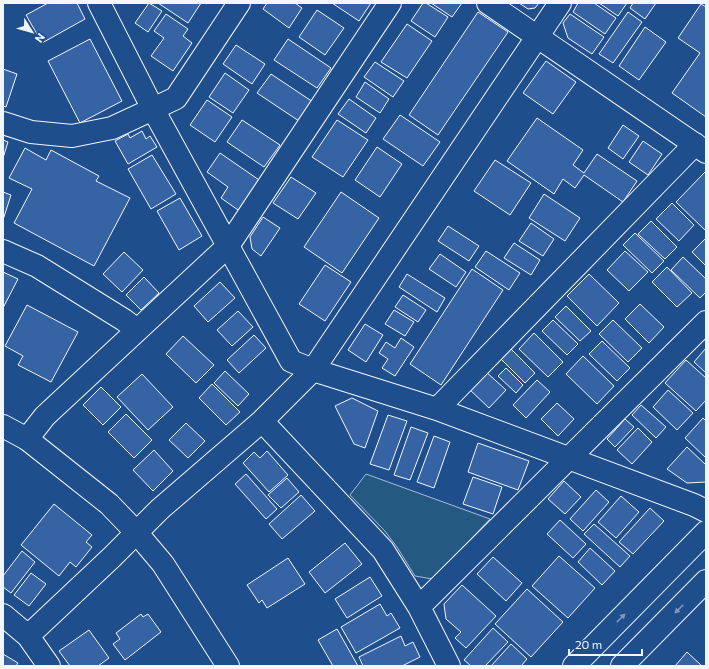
<svg xmlns="http://www.w3.org/2000/svg" width="709" height="669" font-family="Commissioner,sans-serif">
  <style>
    .green { fill: #245a82; stroke: #a8bbd7 }
    .building { fill: #3563a3; stroke: #f2f6ff }
    .lines { fill: none; stroke-linecap: round; stroke-linejoin: round }
    .street-casing { stroke: #f2f6ff; stroke-width: 24 }
    .secondary-casing { stroke: #f2f6ff; stroke-width: 24 }
    .street { stroke: #1f4e8c; stroke-width: 22 }
    .secondary { stroke: #1f4e8c; stroke-width: 22 }
    .oneway { fill: #7e9ac0 }
  </style>
  <rect width="100%" height="100%" fill="#1f4e8c"/>
  <path class="green" d="M366,474L490,519L433,579L415,576L397,547L384,530L350,495Z"/>
  <path class="building" d="M48,3H77L85,19L42,43L26,15Z
    M149,3L162,11L148,32L135,23Z
    M158,3H201L188,23Z
    M267,3H295L302,8L289,28L263,9Z
    M332,3H371L359,21Z
    M423,3H426L448,17L435,37L411,21Z
    M431,3H462L452,17Z
    M519,3H539L535,8L528,9Z
    M578,3H594L616,18L605,34L573,12Z
    M599,3H627L618,16Z
    M633,3H656L645,19L630,8Z
    M701,4L706,7V117L672,93L700,53L678,38Z
    M317,10L344,28L325,55L299,37Z
    M478,12L508,32L438,135L409,115Z
    M628,12L642,22L613,63L599,54Z
    M166,14L188,29L183,36L192,43L173,71L151,56L164,38L154,31Z
    M570,14L604,37L592,54L568,38L563,23Z
    M407,24L432,41L407,78L381,62Z
    M645,27L666,42L639,80L619,66Z
    M90,39L122,101L80,123L48,61Z
    M288,39L331,68L317,88L274,60Z
    M236,45L265,64L252,84L223,64Z
    M546,61L576,82L553,114L523,93Z
    M375,62L404,81L393,97L364,77Z
    M3,69L17,74L6,107L3,106Z
    M225,73L249,90L233,113L209,97Z
    M271,74L313,102L299,121L257,93Z
    M365,82L389,99L380,113L356,97Z
    M349,99L376,118L366,133L338,114Z
    M207,100L232,117L215,142L190,125Z
    M400,115L440,142L423,166L383,139Z
    M537,118L583,150L573,165L584,173L597,154L637,181L623,202L584,175L575,188L563,179L554,194L507,161Z
    M242,120L280,145L264,167L227,142Z
    M337,120L368,140L343,177L312,157Z
    M623,125L639,136L623,159L608,148Z
    M142,131L146,139L150,136L157,147L128,164L115,141L128,134L130,138Z
    M3,140L8,142L3,158Z
    M643,141L662,154L648,175L629,162Z
    M377,147L402,164L380,197L355,180Z
    M25,148L46,160L51,150L99,176L96,181L130,198L94,266L14,223L32,189L9,178Z
    M220,153L262,182L241,212L221,198L228,187L207,172Z
    M152,155L176,194L151,209L128,169Z
    M495,160L531,183L510,215L474,191Z
    M705,172L706,174V231L676,202Z
    M291,177L316,193L298,219L273,203Z
    M3,192L11,195L3,220Z
    M341,192L379,218L342,273L304,247Z
    M544,194L580,218L565,241L529,218Z
    M180,198L202,236L179,250L157,211Z
    M672,203L694,225L679,241L656,219Z
    M263,217L280,228L261,256L252,249L250,237Z
    M651,221L677,247L665,259L638,234Z
    M531,223L554,239L543,256L519,241Z
    M448,226L479,246L469,261L438,241Z
    M635,233L664,261L652,273L623,245Z
    M705,239H706V266L692,252Z
    M514,243L540,260L531,275L504,258Z
    M486,251L520,273L509,290L475,267Z
    M625,251L648,272L629,291L607,270Z
    M124,252L143,270L122,292L103,274Z
    M440,254L466,272L456,287L429,269Z
    M683,257L706,279V292L700,298L671,270Z
    M325,265L351,282L325,321L299,304Z
    M667,267L692,293L677,307L652,282Z
    M472,269L503,290L441,385L410,364Z
    M3,272L18,279L3,308Z
    M407,274L445,298L437,312L399,287Z
    M589,274L619,303L597,326L567,296Z
    M144,277L159,293L141,310L126,295Z
    M220,282L235,298L208,322L194,306Z
    M403,295L426,310L418,322L395,307Z
    M640,304L664,327L649,343L625,319Z
    M27,305L78,332L51,382L18,365L23,356L5,346Z
    M566,306L591,331L580,341L555,317Z
    M394,310L414,322L405,336L385,324Z
    M238,311L253,327L232,346L217,330Z
    M553,320L578,344L567,355L542,331Z
    M613,320L642,348L628,362L599,334Z
    M365,324L383,335L366,362L348,350Z
    M534,333L563,362L548,377L519,349Z
    M254,335L266,348L239,373L227,360Z
    M183,336L214,365L196,383L166,354Z
    M401,338L414,347L395,376L382,368L388,359L379,353L386,342L395,348Z
    M602,341L630,368L617,381L589,354Z
    M706,348V373L694,362Z
    M511,349L535,373L525,383L501,359Z
    M583,356L614,386L597,404L566,374Z
    M686,360L706,378V400L696,411L665,383Z
    M506,368L523,385L516,393L498,376Z
    M484,370L506,390L489,408L468,388Z
    M225,371L249,394L238,406L214,383Z
    M142,374L173,407L148,430L117,397Z
    M537,380L550,392L526,418L513,405Z
    M212,384L240,412L226,425L199,398Z
    M101,387L121,407L103,425L83,405Z
    M668,390L693,413L677,430L653,407Z
    M352,398L378,411L365,448L354,444L335,406Z
    M557,403L574,419L558,436L541,419Z
    M641,405L666,427L656,438L632,415Z
    M126,414L152,440L134,458L108,432Z
    M388,415L407,421L389,470L370,464Z
    M703,418L706,421V458L685,438Z
    M625,419L634,427L615,447L607,439Z
    M186,423L205,441L188,458L169,440Z
    M411,427L428,433L410,480L394,475Z
    M638,428L652,442L632,464L617,450Z
    M434,436L450,442L434,488L417,482Z
    M478,443L529,461L518,490L468,472Z
    M687,447L706,465V482L687,483L667,469Z
    M154,450L173,471L153,491L133,470Z
    M267,451L288,475L269,492L243,463L254,452L260,458Z
    M246,474L277,509L266,519L235,484Z
    M473,477L502,487L493,514L463,504Z
    M287,478L299,492L281,508L268,495Z
    M564,481L581,497L565,514L548,499Z
    M596,490L609,502L583,531L570,519Z
    M301,495L315,511L282,539L269,524Z
    M621,496L639,512L616,538L598,522Z
    M54,504L92,535L86,542L92,547L76,567L70,562L59,576L21,545Z
    M650,508L664,521L633,554L619,542Z
    M560,520L586,544L573,558L547,534Z
    M594,524L630,556L620,567L584,534Z
    M345,543L362,564L325,593L309,572Z
    M590,548L615,571L602,585L578,562Z
    M22,551L35,562L11,593L3,587V576Z
    M559,556L595,588L568,618L532,586Z
    M493,557L522,583L506,601L477,574Z
    M288,558L305,584L267,608L262,600L259,603L247,585Z
    M31,573L46,584L29,606L14,595Z
    M370,577L382,596L347,618L335,599Z
    M462,585L496,616L466,648L455,638L461,632L446,619L444,604Z
    M527,589L563,622L531,657L495,624Z
    M380,604L387,616L391,613L400,628L356,653L341,627Z
    M141,614L143,617L148,614L161,632L125,660L113,644L120,639L116,633Z
    M493,628L508,642L485,666H471L464,660Z
    M337,629L358,666H333L318,640Z
    M89,630L109,658L98,666H70L59,651Z
    M401,636L405,646L413,642L420,657L402,666H363L359,657Z
    M511,644L527,659L521,666H491Z
    M687,652L702,666H675Z
    M3,654L18,663L16,666H3Z"/>
  <g class="lines">
    <defs>
      <path id="street" d="M99,3L153,109L291,361L313,370L437,409L694,505L706,511
        M488,3L706,152
        M3,123L31,132L72,136L112,128L153,109L176,98L239,3
        M3,251L37,266L124,320L137,330
        M437,409L695,144
        M262,421L383,550L419,607L449,666
        M27,439L45,416L228,246L390,3
        M419,607L706,322
        M3,615L28,636L49,666
        M28,636L112,557L160,509L262,421L313,370"/>
      <path id="secondary" d="M313,370L560,3
        M3,426L27,439L109,504L136,532L163,564L228,666
        M574,666L706,532
        M622,666L706,581"/>
    </defs>
    <use href="#street" class="street-casing"/>
    <use href="#secondary" class="secondary-casing"/>
    <use href="#street" class="street"/>
    <use href="#secondary" class="secondary"/>
  </g>
  <defs><path id="oneway-solid" d="M-6-.8H1V-3.2L6.5 0L1 3.2V.8H-6Z"/></defs>
  <g class="oneway">
    <use href="#oneway-solid" transform="translate(679 609) rotate(135)"/>
    <use href="#oneway-solid" transform="translate(621 618) rotate(-45)"/>
  </g>
  <rect width="709" height="669" fill="none" stroke="#f2f6ff" stroke-width="8"/>
  <g transform="translate(32 32) rotate(127)" stroke="#1f4e8c" stroke-width="3" paint-order="stroke">
  <path d="M0-3L7 15L0 10L-7 15Z" fill="#f2f6ff"/>
  <text y="-6" font-size="11" font-weight="bold" text-anchor="middle" fill="#f2f6ff">N</text>
  </g>
  <path d="M569 649v6h73v-6" fill="none" stroke="#f2f6ff" stroke-width="2"/>
  <text x="575" y="649" font-size="12" fill="#f2f6ff" stroke="#1f4e8c" stroke-width="3" paint-order="stroke">20 m</text>
</svg>
